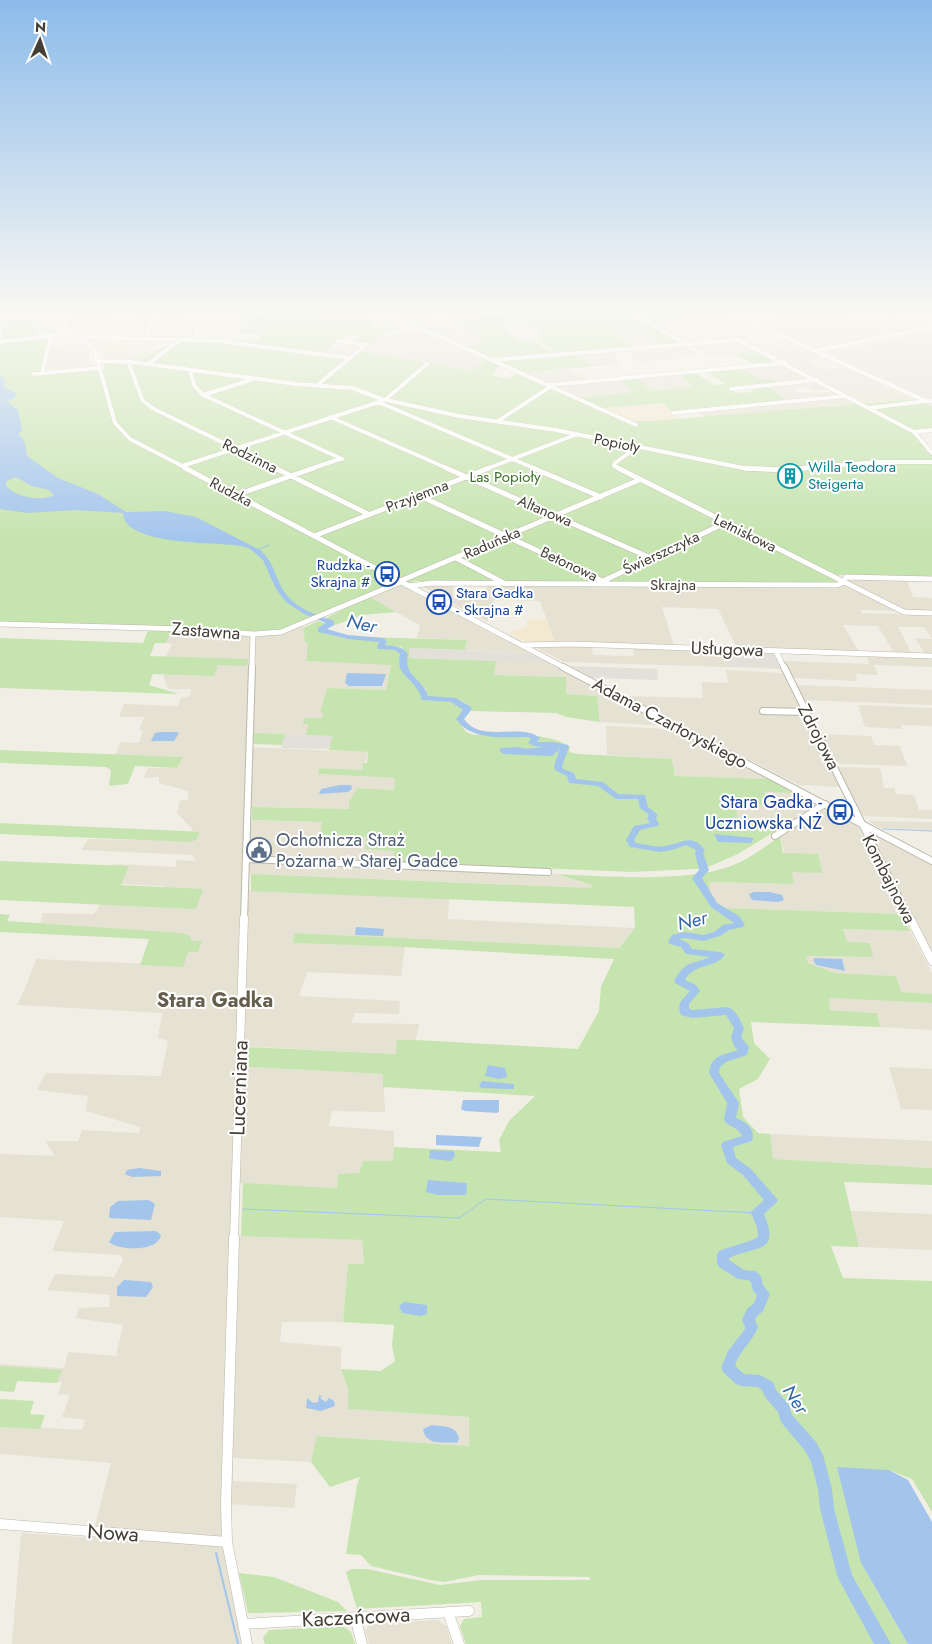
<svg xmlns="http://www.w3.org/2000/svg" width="932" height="1644" font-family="Jost,sans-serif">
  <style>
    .residential { fill: #e5e2d3 }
    .commercial { fill: #f3e8d0 }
    .industrial { fill: #e3e0da }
    .education { fill: #eae6cf }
    .green { fill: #c6e4af }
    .water { fill: #a3c5ec; fill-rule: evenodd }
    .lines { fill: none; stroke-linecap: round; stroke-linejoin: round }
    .stream-far1 { stroke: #a3c5ec; stroke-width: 1 }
    .stream { stroke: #a3c5ec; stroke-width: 2 }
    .river { fill: #a3c5ec; fill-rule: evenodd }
    .minor-far4-casing { stroke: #bcb8a8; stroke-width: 4.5 }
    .minor-far3-casing { stroke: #bcb8a8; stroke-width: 6 }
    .minor-far2-casing { stroke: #bcb8a8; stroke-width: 8 }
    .minor-far1-casing { stroke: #bcb8a8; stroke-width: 9 }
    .minor-casing { stroke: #bcb8a8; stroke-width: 11 }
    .minor-far4 { stroke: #fff; stroke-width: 4 }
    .minor-far3 { stroke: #fff; stroke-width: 5 }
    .minor-far2 { stroke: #fff; stroke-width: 6 }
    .minor-far1 { stroke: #fff; stroke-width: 8 }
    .minor { stroke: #fff; stroke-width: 10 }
    .labels { text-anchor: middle; stroke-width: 4; stroke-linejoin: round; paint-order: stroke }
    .far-street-label { font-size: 15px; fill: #433f35; stroke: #fff }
    .far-culture-label { font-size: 15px; fill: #0d838f; stroke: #fff; text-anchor: start }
    .far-park-label { font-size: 15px; fill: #3d712b; stroke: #fff }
    .far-transit-label { font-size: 15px; fill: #164399; stroke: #fff; text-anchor: end }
    .street-label { font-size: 18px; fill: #433f35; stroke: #fff }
    .transit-label { font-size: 18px; fill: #164399; stroke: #fff; text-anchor: end }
    .service-label { font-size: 18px; fill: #4e5e75; stroke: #fff; text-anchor: start }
    .water-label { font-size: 19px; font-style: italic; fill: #3469a9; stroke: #fff }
    .quarter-label { font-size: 20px; font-weight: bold; fill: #655e4c; stroke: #fff }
    .near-street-label { font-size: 21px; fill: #433f35; stroke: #fff }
  </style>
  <rect width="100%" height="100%" fill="#f1efe5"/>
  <path class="residential" d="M68,312H115L112,314L110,326L71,328L68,324Z
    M140,312H153L142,336H128Z
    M158,312H185L182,321H219L218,326L173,327L196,328L193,338L149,337Z
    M320,312H382L387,315H374L372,321L317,320Z
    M388,312H428L439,321L454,319L445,312H534L456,319L465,326L431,328L410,323Z
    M675,312H721L753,326L738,330L750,338L721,340L710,331L695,334L683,328L665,331L655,325L681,315Z
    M58,316L55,332L33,327L42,324L33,321L32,318Z
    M467,327L487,342L464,347L428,330Z
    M418,328L431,334L430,335L486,359L473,371L359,351L376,338Z
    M640,332L664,345L634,347L612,334Z
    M737,340L759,352L709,356L690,345Z
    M343,343L364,346L350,357L323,353L330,348L337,349Z
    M85,344L94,368L45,372L52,346Z
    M683,345L699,356L637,362L628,349Z
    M797,346L822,358L807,360L823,370L844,367L913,399L863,403L761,350Z
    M613,350L619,356L613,357L621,364L597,366L571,354Z
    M101,351H134L159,353L146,363L103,359Z
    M784,364L813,380L778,383L762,380L739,368Z
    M565,369L591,380L550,384L525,372Z
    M679,373L693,387L652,391L636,377Z
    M620,379L635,392L578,398L554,386Z
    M815,381L830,389L813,391L807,387L798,388L795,393L834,392L842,396L788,401L767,386Z
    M845,397L858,403L704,418L697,411Z
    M847,579L907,580L913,597L932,598V612L907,611L847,581Z
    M453,584V599L487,600V585L846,584L899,611L861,610V613L932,615V654H925L915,638L932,639L924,627H898L912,654L894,653L878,626L843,625L859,652L737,648L718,609L662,607L674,645L554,641L540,601L494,600L487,622L419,585Z
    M400,585L509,642L529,653L465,650L467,640L417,638L420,625L370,598Z
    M302,622L305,642H308L306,661L391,664L386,690L327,688L320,712H323L322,718L308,724L306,735L250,733L249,747L368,752L363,770L319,768L318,774L395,778L394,790L357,788L349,809L248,807L247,826H251L252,820L323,822L320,836L366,837L365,849L394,851L392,864L547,872L592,885L593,888L251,874L246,872L245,890L449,898L448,919L635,928L619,948L294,933L293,943L405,947L401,976L307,972L299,996L400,1001L399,1014L355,1013L351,1023L419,1024L416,1040H397V1054L241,1046V1082L248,1067L383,1074L385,1112L332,1111L329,1126L394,1131V1161H363L359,1173L337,1188L236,1183L234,1235L362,1240L364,1264L348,1265L343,1322H282L280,1342L341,1347V1369L348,1389L349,1409L469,1417V1446L318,1436L311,1462L233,1458V1481L297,1484L294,1508L230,1504V1542L253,1644H12L21,1533L92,1538L111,1463L0,1454V1425L82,1430L85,1420L62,1417L70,1395L58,1394L62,1382L0,1377V1364L64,1368L68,1352L116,1356L123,1325L76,1318L79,1308L109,1307L110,1295L47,1290L55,1274L114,1277L123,1260L121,1255L52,1251L64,1221L0,1217V1154L55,1156L45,1141H78L82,1130L139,1133L140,1127L86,1111L88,1096L37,1090L46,1073L161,1076L168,1041L158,1038L162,1013L17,1005L25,989L36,959L150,964L185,939L40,924L43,913L94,914L107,893L163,895L165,886L120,884L108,875L114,864L176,867V860L196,861L192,855L81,850L88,839L192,841V829L177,813L180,800H188V791L159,783V777L143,778L148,768H177L182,757L115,755L121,742L139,743L143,731L139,730L144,717H119L124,704L178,706L181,698L190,696L191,689H169L166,684L163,675L173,657L166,656L172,644L164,643L168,627Z
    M533,646H591L593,655L634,656L633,647L724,651L728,667L564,662Z
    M866,655L932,658V667L874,665L878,675L856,674L857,681L792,678L783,661L869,664Z
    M496,661L549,663L668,726L600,722L597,696L566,694V677L494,675Z
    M726,670L782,673L841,787L799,785L626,696L703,698L702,682L728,683Z
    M797,685L932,690V705L804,700Z
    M858,705L932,708V726L901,725L902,729L865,727Z
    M606,726L669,729L769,779L675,776L672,759L607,755Z
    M821,734L871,736L874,745L900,746L907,766L842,764L835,761Z
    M837,767L880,768L884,788H894L896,794L914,795L919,810H932V819L863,816Z
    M765,792L793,793L818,805L785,825L738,824L735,804L768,805Z
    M820,811H831L858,827L901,914L725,908L715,902L710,892L708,882L793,884L780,836Z
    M868,821L932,822V830L880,828Z
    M868,832L932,864V952Z
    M843,929L910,931L932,973V994L900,992L896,976L835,973L808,963L806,956L873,957L846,942Z
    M828,998L932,1003V1030L880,1027L877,1013L830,1010Z
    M889,1067L932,1069V1110L901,1109Z
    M770,1134L932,1141V1168L773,1159Z
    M851,1211L932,1214V1250L859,1247Z
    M438,1620L446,1626L452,1644H369L365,1631L370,1624Z"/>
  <path class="commercial" d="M932,312V326L927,327L892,313Z
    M773,336L797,346L761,350L741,340Z
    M148,339H163L151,350L101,351L97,344L141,345Z
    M663,403L680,420L639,424L604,408Z
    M546,619L554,641L526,642L509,633L528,626L527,620Z"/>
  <path class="industrial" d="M773,312H845L861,319L892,313L927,327L819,349L754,321L769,318Z
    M932,331V398L924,397L840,359L827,350L839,347L845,350Z
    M409,648L529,653L549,663L409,658Z
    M724,651L773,653L781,669L728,667Z
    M571,666L657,669L658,680L593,678Z
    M285,734L333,736L329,749L281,748Z"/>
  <path class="education" d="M112,319H137L128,336H107Z"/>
  <path class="green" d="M265,312H320L318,320L372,321L371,329L388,326L398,331L376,338L368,345L354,342L360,336L347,335L321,354L352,358L359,351L473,371L486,359L501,365L491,375L510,379L518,372L623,421H652L916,399L932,406V429L915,431L932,451V578L839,575L835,583L415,581L409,583L407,588L401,584L370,597L396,612L362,615L335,625L324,619L354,604L283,634L257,636L171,630L166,643H155L150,656L248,659L247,666L218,665L214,676L153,674L149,685L179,694L0,688V638L143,643L148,630L0,625V343L50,338L41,373L36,374L104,369V362L146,358C159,345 170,349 181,339L259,341L260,334H238L244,315H265Z
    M534,312H626L680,343L664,345L640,332L614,334L634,347L557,353L534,338L543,336L522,322L499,324L500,327L521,341L531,339L554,354L492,359L464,347L486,341L455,319Z
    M658,312H675L682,315L676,317L678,319L655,325L638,315Z
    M32,318L33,321L43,324L34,327L55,332L49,335L44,331L34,332L35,337L3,341C4,333 0,328 0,321Z
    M759,352L781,362L756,365L734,354Z
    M571,354L597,366L525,372L499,361Z
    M739,368L762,380L772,379L778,383L730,389L736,393L754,392L749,387L767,386L788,401L672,412L663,403L604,408L578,398L634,392L620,379L636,377L652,391L693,387L679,373L694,372L714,385L725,384L706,371Z
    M318,621L328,624L319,631L338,637L379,641L378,648L395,649L401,653C399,674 405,676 420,690V695L425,700L451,702L464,709L458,720L466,732L473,735C500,734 547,731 570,747L569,752L578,754L672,759L675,776L769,779L793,793L765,792L768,805L736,804L738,824L785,825L738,854L708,867L695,869L632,872L392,862L394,851L365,849L366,837L320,836L322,822L252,820V807L349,809V802L357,788L394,790L395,778L318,774L319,768L363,770L362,763H367L368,752L329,750L332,736L306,735L308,724H303L304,718H322L323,712H320L327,688L386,690L391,665L306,661L308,642L305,643L303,628Z
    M366,637L467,640L465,650L409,648V658L496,661L494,675L566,677V694L597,696L600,722L566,717L556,713L472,711C464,696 444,697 429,697L426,694V689C414,678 403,671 408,654L401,647L385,646L386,641L383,639Z
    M253,733L285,734L282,745L254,744Z
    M0,750L183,757L177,768L135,766L128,784L109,786L111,770L106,767L0,763Z
    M0,823L184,831L199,832L197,839L191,842L0,834Z
    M780,836L783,853L818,854L822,873L792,872L794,884L709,882C709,895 714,901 725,908L901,914L910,931L843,929L847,942L870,943L873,957L806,956L808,963L835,973L896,976L901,992L932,994V1003L829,998L830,1010L877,1013L880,1027L751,1022L754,1043L770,1059L758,1079L739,1089L743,1117L758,1133L770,1134L773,1159L932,1168V1185L844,1182L859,1247L831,1246L843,1278L932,1281V1512L912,1479L889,1470L861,1563L908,1644H466L460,1626L464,1619L482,1617L481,1602L357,1609L346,1572L352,1569H367L440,1585L481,1580H591L589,1577L479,1575L444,1582L431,1580L371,1566L361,1555L346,1554L357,1485L360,1477L330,1487L311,1462L317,1436L469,1446V1417L348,1409V1389L341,1369L381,1371L395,1361L392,1345L394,1325L343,1322L348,1264H364L362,1240L241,1236L243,1183L337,1188L338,1174L359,1173L363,1161H393L394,1147L501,1152L499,1140L509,1121L535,1096L383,1087V1074L248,1067V1047L396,1054L397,1040H416L578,1049L599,1011L601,987L614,959L405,947L293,943L294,933L619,948L635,928L634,907L251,891V874L592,888V885L556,874C606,876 685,883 731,866C748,860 765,847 780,836Z
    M0,861L129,866L121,885L203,889L196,909L0,900Z
    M0,914L10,915L7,921L182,933L191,937V941H202L198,952H188L183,967L140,965L149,939L0,932Z
    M0,1366L62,1370L57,1383L17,1381L14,1392L0,1391Z
    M0,1399L34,1401L30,1414L45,1415L40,1429L0,1427Z
    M239,1573L274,1577L338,1602L347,1611L248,1613Z
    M343,1626L351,1632L355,1644H265L263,1638L269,1630Z"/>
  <path class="water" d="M0,375L4,379V387L16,393L15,398L6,401L18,410L22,431L18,434C27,441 25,447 27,456L58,478L98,494L126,512L165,511L196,517L262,551L263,555C256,552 249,548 242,546C218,542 123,546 123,513L75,510L28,513L0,509ZM16,477L32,486L49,490L54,495C40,502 16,497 5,485L8,480Z
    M347,673L386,674L382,686H349L345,683Z
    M160,732H177L179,733L174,741H151L155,733Z
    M519,747C532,752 550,742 560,749L552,756L503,754L499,750L502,748Z
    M340,785H351L352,789L348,792L319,794L321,789Z
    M714,834L754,838L751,843L718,842Z
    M754,892H770L782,895L784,900L778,902L752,900L749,894Z
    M356,927L384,929L383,936L355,935Z
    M815,958L842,959L845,971L816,965L813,960Z
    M488,1065L505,1068L507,1077L499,1079L485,1076Z
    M482,1081L514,1084V1089L481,1088L479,1086Z
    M463,1100H499V1111L497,1113L465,1111L461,1109Z
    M436,1135L482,1137L479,1147L436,1145Z
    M430,1150L454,1151L455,1155L451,1161L431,1159L429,1158Z
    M139,1168L161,1171V1176L132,1177L125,1174L127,1170Z
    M428,1180L467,1183L466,1195H438L426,1192Z
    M149,1200L155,1204L151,1220L109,1218L110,1207L118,1201Z
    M156,1231L161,1235C158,1252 120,1251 109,1242L115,1232Z
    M124,1280L151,1282L153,1287L146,1297L117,1296V1287Z
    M404,1302L427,1305V1314L420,1316L402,1313L399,1306Z
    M319,1395L322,1396L320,1398L326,1402L329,1398L334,1401L335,1406L321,1411L306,1408L307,1398L313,1403L318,1402Z
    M432,1425C444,1427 457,1425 459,1439L457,1443C443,1442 426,1446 423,1429Z
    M837,1467L889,1470L908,1480L932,1522V1644H908L861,1563Z"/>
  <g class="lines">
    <path class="stream-far1" d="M222,312L263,315
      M391,312L428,329L561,323
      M265,315L298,312
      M259,549L269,545
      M883,829L932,831
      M243,1209L459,1218L486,1199L757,1213"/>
    <path class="stream" d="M216,1553L238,1644"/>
    <path class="river" d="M253,547C274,555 274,578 286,594C297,609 317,615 334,621V625L327,629L348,635L384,638L387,642L385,645C395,646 402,646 408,654C403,677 422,677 428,696L456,698L471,707L472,709L464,719C481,744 521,722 540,738L537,742H553L568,745L569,747L562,766L563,769L574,773L576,779L603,782L618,794L645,795L648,807L658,815L656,818L659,824L658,826L640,830L634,840L636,843C645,844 655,848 665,846C682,844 691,832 705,850L703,853L709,870L702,878L717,903L739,916L745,925L743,927L729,930L720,936L703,941L685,938L679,939L688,943L692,949L720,952L723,953L725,955C714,969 694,963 685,980L696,985L700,991L689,1004V1008L692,1010L727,1007C737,1010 739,1019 744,1028C739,1043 743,1037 749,1047L747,1055L726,1062L720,1067L719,1073L739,1103L736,1118C746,1122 756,1129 752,1141L733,1147L736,1158L751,1169L778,1200L776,1203L764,1214C781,1255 755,1245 729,1258V1260L744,1270L755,1271L761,1276L763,1285L770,1294L763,1311L756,1317L755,1320L758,1327C753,1341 739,1351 735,1366L744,1374L760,1375L773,1382L776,1390L789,1405L792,1415L816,1442L823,1455L832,1489L834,1509L852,1575L891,1644H874L838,1578L820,1509L818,1489L811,1462L806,1452L781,1422L778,1412L765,1397L762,1390L758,1387L741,1386L736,1384L723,1372L721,1368L728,1351L745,1329V1327L742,1320L747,1309L754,1303L757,1295L753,1291L751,1282L748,1280L738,1279L719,1267L717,1263V1255L719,1251L724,1249L750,1241L758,1237L757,1227L751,1213L753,1210L764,1200L743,1175L727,1163L721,1145L723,1142L742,1136C739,1127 726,1126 724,1120C724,1115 727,1108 727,1103L709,1073C711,1055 723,1055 738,1050L734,1046L731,1037L734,1028L726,1015L692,1018L681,1015C676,1003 683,999 690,991L675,983L674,981C686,960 691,965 710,957L686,954L681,947L670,944L668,942L672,935L685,932L703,935L714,932L723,925L734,923L711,907L692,878L699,870L695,853L696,850L686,845L672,850L660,852L630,847L626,840L634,826L650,823L647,818L649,815L640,808L638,799H616L598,786L569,783L567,776L555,770L554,766L560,748C550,746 536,749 528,743L531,739L528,737C504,737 471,741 456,719L463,710L451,702L422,700C420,696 420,692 417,689C408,675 396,674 400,654L395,650L378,649L377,647L379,642L348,639L318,632V628L326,623L304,614L286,602L276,589L263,560L250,549Z"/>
    <defs>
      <path id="minor-far4" d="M64,312V320L69,330L94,348L115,423L130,439L188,469
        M385,312L636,425
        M631,312L684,343
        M728,312L926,401H932
        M879,315L893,312
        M174,327H199
        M386,335L418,327
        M81,337L218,341L350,358
        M145,338L156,312
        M195,339L199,327H214
        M337,341L366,345
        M0,342L73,333
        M815,351L932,327
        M493,360L738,340L914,432L932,453
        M97,361L132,362L296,384L352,388L382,399L459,416L556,430L748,469H763
        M128,362L143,401L154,409L277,469
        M148,364L181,339
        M190,370L194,385L203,395L342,459
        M42,373L51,336
        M33,374L99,368
        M549,385L785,363
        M316,386L366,345
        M731,389L817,380
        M203,395L251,380
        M378,402L536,469
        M869,408L926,401
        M673,413L845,396
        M330,417L449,469
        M498,421L550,387
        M914,432L932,430
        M182,466L385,400L427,364
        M310,469L340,459
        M486,469L575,435
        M621,469L614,466L615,463L637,447
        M791,469L878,462H932"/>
      <path id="minor-far3" d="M185,468L565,668
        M275,468L368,514
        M446,468L651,558
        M533,468L601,497
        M618,468L904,612L932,613
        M744,468L784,470L806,468
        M236,495L314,468
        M418,495L609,584
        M314,536L489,468
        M456,558L504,583
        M400,581L639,480
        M601,582L725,523
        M409,586L432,583L837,585L843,583L846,577L932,579
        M0,624L188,629L253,634L281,632L401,582
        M522,645L572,644L932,656
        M776,651L784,668
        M252,668L253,634"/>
      <path id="minor-far2" d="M563,667L932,861
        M784,667L910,920
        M763,711L807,712
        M775,836L825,804
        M246,859L548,872
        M244,920L252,667"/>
      <path id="minor-far1" d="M910,918L932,961
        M234,1239L244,918"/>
      <path id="minor" d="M234,1238L226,1504L227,1542L247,1644
        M0,1524L227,1542
        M448,1612L459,1644
        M355,1617L362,1644
        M243,1624L469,1611"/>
    </defs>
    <use href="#minor-far4" class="minor-far4-casing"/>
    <use href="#minor-far3" class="minor-far3-casing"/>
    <use href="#minor-far2" class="minor-far2-casing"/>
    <use href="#minor-far1" class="minor-far1-casing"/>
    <use href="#minor" class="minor-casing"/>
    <use href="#minor-far4" class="minor-far4"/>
    <use href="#minor-far3" class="minor-far3"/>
    <use href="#minor-far2" class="minor-far2"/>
    <use href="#minor-far1" class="minor-far1"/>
    <use href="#minor" class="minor"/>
  </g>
  <linearGradient id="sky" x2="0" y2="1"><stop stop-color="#8cbbea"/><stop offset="0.57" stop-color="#f9f8f3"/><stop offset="1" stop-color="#f9f8f3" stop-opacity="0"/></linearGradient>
  <rect width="932" height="543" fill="url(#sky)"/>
  <defs>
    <symbol id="building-ring" viewBox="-11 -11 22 22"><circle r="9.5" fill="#fff" stroke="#0f9aa8" stroke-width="1.5"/><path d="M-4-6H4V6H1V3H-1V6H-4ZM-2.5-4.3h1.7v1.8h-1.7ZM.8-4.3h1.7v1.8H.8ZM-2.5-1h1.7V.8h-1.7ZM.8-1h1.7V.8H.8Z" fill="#0f9aa8"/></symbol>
    <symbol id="bus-ring" viewBox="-11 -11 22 22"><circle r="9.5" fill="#fff" stroke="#1a4fb4" stroke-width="1.5"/><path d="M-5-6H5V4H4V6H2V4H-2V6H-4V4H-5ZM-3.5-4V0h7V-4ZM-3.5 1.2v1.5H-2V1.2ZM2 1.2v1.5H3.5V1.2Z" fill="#1a4fb4"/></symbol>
    <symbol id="civic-ring" viewBox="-11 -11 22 22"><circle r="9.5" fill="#fff" stroke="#5c6f8a" stroke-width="1.5"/><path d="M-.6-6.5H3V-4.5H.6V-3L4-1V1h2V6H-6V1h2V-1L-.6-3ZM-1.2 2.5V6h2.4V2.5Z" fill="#5c6f8a"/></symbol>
  </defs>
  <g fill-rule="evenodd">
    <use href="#building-ring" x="776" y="462" width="28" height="28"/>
    <use href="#bus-ring" x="373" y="560" width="28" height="28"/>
    <use href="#bus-ring" x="425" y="588" width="28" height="28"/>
    <use href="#bus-ring" x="826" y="798" width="28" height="28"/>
    <use href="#civic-ring" x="245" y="836" width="28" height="28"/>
  </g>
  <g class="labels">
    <g class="far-street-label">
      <text transform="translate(617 443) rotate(11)" y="5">Popioły</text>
      <text transform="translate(250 456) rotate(26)" y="5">Rodzinna</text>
      <text transform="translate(231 492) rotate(28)" y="5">Rudzka</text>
      <text transform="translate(417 496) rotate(-21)" y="5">Przyjemna</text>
      <text transform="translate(545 511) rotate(23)" y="5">Altanowa</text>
      <text transform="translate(745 533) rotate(26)" y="5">Letniskowa</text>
      <text transform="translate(492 543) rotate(-23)" y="5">Raduńska</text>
      <text transform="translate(661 553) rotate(-25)" y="5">Świerszczyka</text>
      <text transform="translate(569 564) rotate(25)" y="5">Betonowa</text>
      <text x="673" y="590">Skrajna</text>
    </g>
    <g class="far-culture-label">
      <text x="808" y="472">Willa Teodora<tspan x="808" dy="17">Steigerta</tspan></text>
    </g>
    <g class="far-park-label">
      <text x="505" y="482">Las Popioły</text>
    </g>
    <g class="far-transit-label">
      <text x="370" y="570">Rudzka -<tspan x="370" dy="17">Skrajna #</tspan></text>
      <text x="456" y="598" text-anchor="start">Stara Gadka<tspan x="456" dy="17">- Skrajna #</tspan></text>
    </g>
    <g class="street-label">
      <text transform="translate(206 631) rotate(4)" y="6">Zastawna</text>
      <text transform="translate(727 649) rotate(2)" y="6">Usługowa</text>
      <text transform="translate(670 723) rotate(28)" y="6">Adama Czartoryskiego</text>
      <text transform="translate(819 737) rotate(63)" y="6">Zdrojowa</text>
      <text transform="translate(889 879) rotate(63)" y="6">Kombajnowa</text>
    </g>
    <g class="transit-label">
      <text x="822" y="808">Stara Gadka -<tspan x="822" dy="21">Uczniowska NŻ</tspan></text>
    </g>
    <g class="service-label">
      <text x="276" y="846">Ochotnicza Straż<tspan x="276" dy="21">Pożarna w Starej Gadce</tspan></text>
    </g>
    <g class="water-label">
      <text transform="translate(362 623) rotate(12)" y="7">Ner</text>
      <text transform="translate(692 920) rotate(-13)" y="7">Ner</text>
      <text transform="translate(796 1399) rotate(57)" y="7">Ner</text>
    </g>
    <g class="quarter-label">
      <text x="215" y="1007">Stara Gadka</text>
    </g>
    <g class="near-street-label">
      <text transform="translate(239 1088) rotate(-88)" y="7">Lucerniana</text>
      <text transform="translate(113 1533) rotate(4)" y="7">Nowa</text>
      <text transform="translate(356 1617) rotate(-3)" y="7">Kaczeńcowa</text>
    </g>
  </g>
  <g transform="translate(40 40) rotate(3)" stroke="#ffffff" stroke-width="4" paint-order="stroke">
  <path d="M0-4L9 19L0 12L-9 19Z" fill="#433f35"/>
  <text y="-8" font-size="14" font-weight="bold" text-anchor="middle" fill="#433f35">N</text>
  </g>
</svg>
